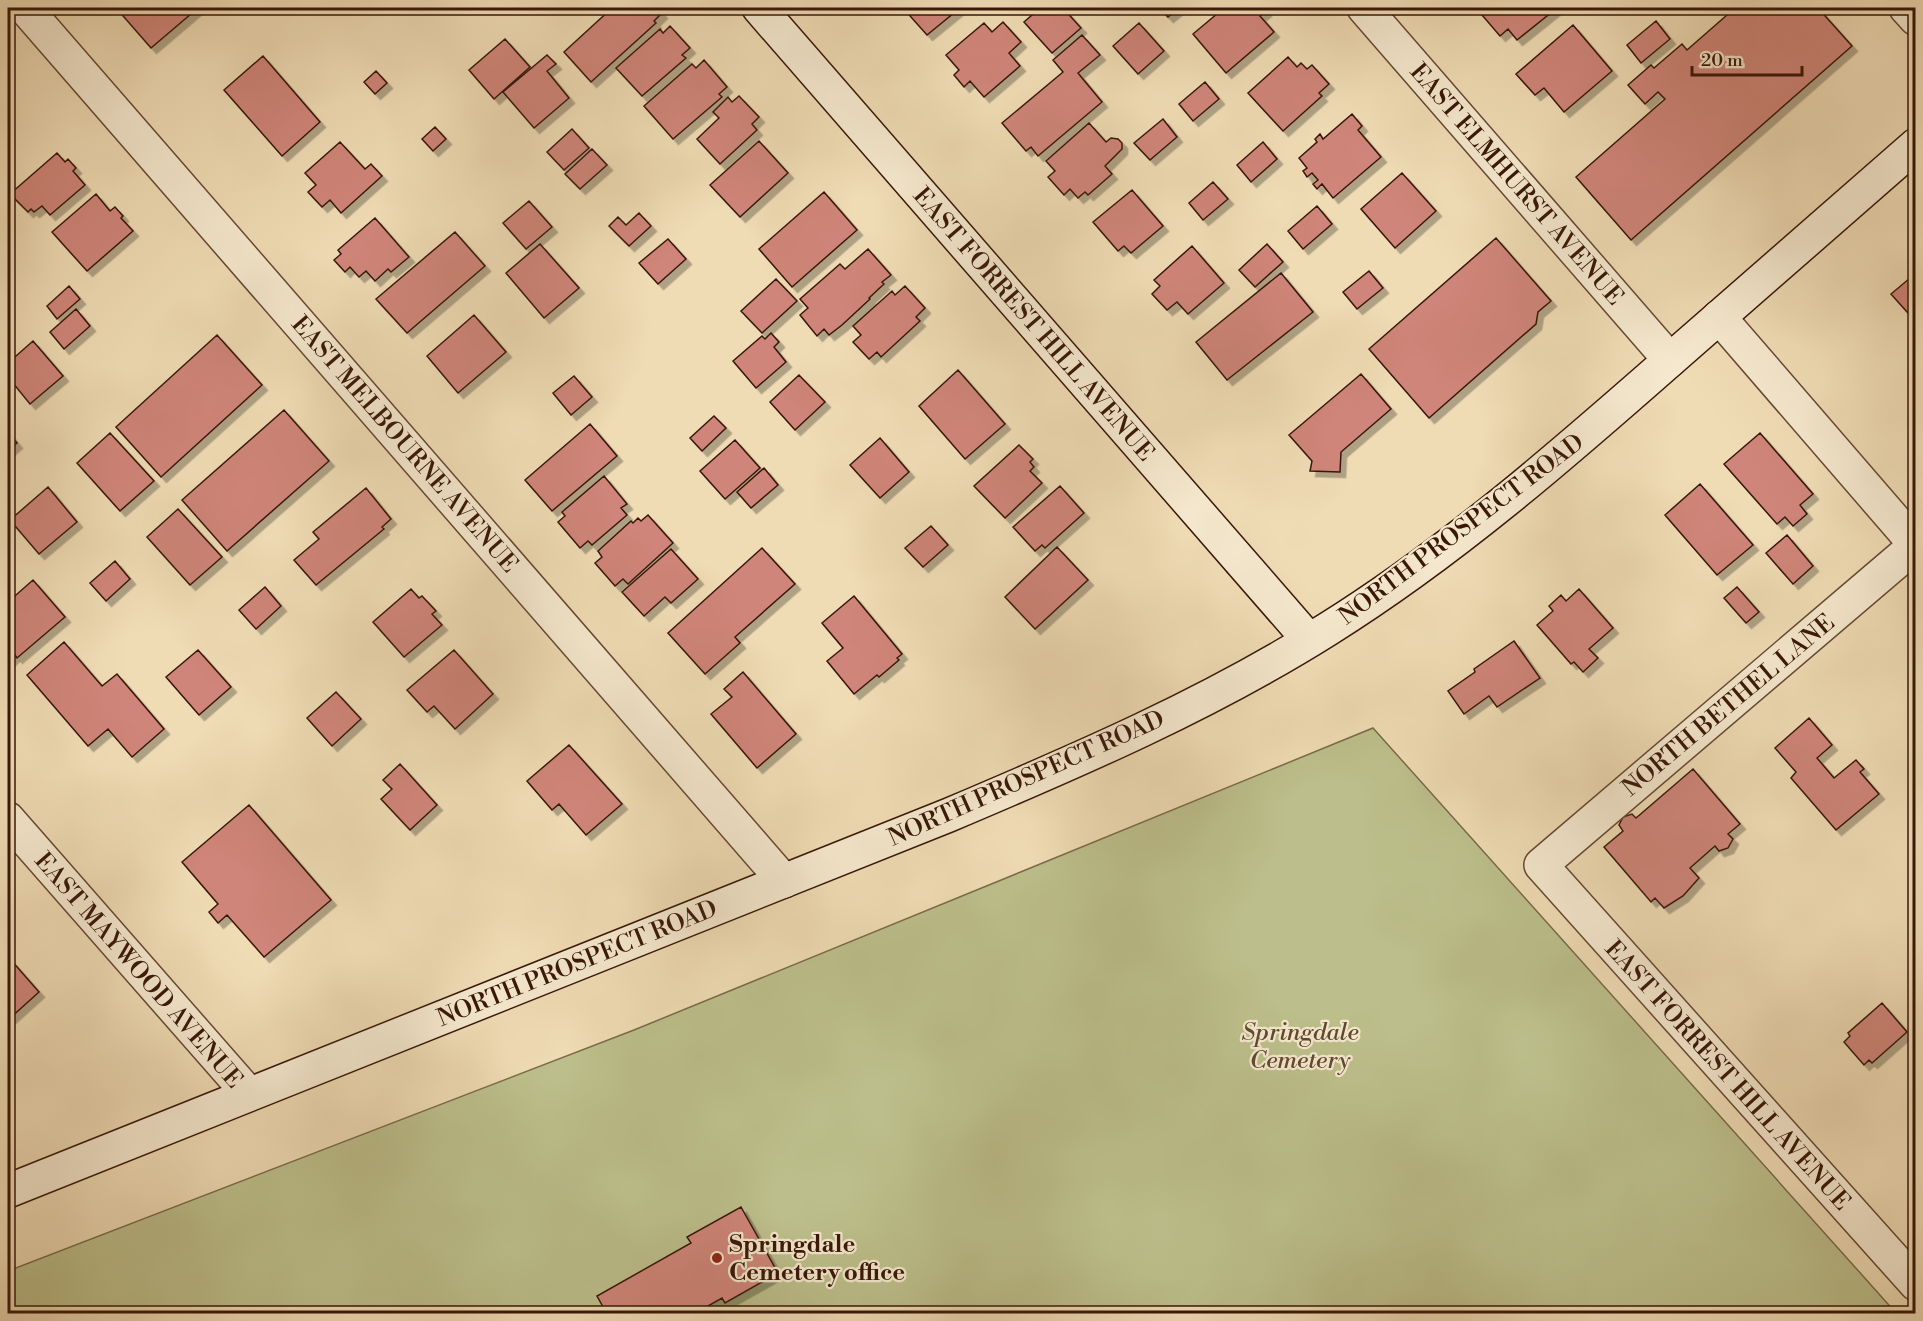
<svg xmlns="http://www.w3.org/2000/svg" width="1923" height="1321" font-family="'Libre Bodoni',serif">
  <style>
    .green { fill: #bcbf8b; stroke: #7a6b4a; stroke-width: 1.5 }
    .building { fill: #cf8579; stroke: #381708; stroke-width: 1.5; filter: url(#shadow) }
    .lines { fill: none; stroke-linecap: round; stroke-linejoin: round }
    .minor-casing { stroke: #664833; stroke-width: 36 }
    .secondary-casing { stroke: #381708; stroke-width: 36 }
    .minor { stroke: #f5e8ce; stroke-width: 33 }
    .secondary { stroke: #f5e8ce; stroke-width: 33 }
    .poi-dot { fill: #8f2418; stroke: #f5e8ce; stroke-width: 2 }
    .labels { text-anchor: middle; stroke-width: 4.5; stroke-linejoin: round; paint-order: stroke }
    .street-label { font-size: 24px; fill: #381708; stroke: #f5e8ce }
    .park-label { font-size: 24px; font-style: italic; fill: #60492f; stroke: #f5e8ce }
    .poi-label { font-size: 24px; font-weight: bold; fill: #381708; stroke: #f5e8ce; text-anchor: start }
  </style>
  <defs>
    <filter id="shadow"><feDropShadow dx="5.5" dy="5.5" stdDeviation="0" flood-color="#0004"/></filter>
  </defs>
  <rect width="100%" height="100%" fill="#efdbb4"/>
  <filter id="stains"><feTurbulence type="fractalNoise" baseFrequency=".00333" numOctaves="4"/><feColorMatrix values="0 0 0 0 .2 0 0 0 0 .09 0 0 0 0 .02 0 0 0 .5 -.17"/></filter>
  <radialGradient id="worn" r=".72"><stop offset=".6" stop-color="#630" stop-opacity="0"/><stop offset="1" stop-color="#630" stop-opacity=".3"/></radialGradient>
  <path class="green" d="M1373,728L1896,1313L8,1314V1271L634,1030Z"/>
  <path class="building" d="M119,8H198L151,48L117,9Z
    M612,8H657L662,13L654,21L656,23L591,82L564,52Z
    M903,8H960L927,35Z
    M1040,8H1063L1081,28L1052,53L1024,22Z
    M1159,8H1179L1168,17Z
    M1224,8H1263L1266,11L1260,16L1274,32L1226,73L1193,34Z
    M1476,8H1557L1517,40L1508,29L1500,36Z
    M1735,8H1818L1852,46L1631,240L1576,177L1665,99L1658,92L1645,104L1628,85L1651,65L1654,68L1682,44L1687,50Z
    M1656,21L1670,39L1641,63L1627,45Z
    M1003,22L1021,42L1009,53L1020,66L984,97L970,81L964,87L954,75L959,70L946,55L984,23L992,32Z
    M1139,23L1164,51L1138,74L1113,46Z
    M1573,25L1612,71L1564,112L1544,88L1535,95L1516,74Z
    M670,26L690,48L682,55L686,58L642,96L616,68L660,29L663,33Z
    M1082,35L1100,55L1078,73L1102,102L1038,156L1031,147L1026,151L1002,123L1063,72L1053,60Z
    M505,39L530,67L494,99L469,70Z
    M547,55L556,64L547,71L569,98L534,128L503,92Z
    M263,56L320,122L282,156L224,90Z
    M1288,57L1297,67L1301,63L1307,69L1312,65L1329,84L1319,93L1322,96L1283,131L1248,93Z
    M704,60L727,87L719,94L722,97L673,139L644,106L692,64L696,68Z
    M376,71L387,83L375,94L364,82Z
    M1205,82L1219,99L1193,121L1179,104Z
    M739,96L759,117L752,124L757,130L720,164L697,139L719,118L713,112L728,97L732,102Z
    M1352,114L1362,126L1358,130L1381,157L1333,198L1322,184L1317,189L1313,184L1318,180L1312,173L1307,177L1303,171L1307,168L1299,158L1317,142L1315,139L1320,134L1323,139Z
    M1163,119L1177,137L1150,160L1134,143Z
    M1089,123L1106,142L1111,138L1118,139L1122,143V149L1105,166L1112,174L1088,195L1085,192L1078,198L1070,189L1064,195L1048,177L1055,171L1046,161Z
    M435,127L446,139L433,151L422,139Z
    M572,129L589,148L564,170L547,152Z
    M759,141L788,173L740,217L710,185Z
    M340,142L365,169L371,164L382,176L341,213L330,200L322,207L308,192L316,185L305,173Z
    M1263,142L1277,159L1251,182L1237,165Z
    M592,149L607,165L580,189L565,174Z
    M57,153L65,162L68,159L76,168L73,171L85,185L50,215L42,206L34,212L31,209L28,212L10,194Z
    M1402,173L1436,211L1395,248L1361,209Z
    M1213,182L1228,199L1203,220L1189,203Z
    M1132,190L1163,226L1131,253L1124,246L1118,251L1093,222Z
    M824,192L857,230L792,287L759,249Z
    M96,194L110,211L115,207L123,216L121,218L133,231L87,271L52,232Z
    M529,201L552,227L526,249L503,223Z
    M1317,206L1332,224L1303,249L1288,231Z
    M639,213L651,226L629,246L609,226L618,217L626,225Z
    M375,218L409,257L391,272L388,269L375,281L366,271L359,277L350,267L345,272L334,260L341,254L338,250Z
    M455,232L485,266L407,333L376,299Z
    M1496,238L1551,301L1538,312L1536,324L1429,418L1369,349Z
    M668,239L686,259L658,284L639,263Z
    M540,244L579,288L544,318L506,273Z
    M1267,244L1283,262L1255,287L1239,270Z
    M1192,246L1224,283L1188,314L1177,302L1167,310L1152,294L1160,286L1154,280Z
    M868,249L891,275L882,282L884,284L869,298L870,299L842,325L829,335L824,329L817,336L800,315L808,308L800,299L840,264L845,269Z
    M1369,271L1383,288L1357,309L1343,292Z
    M1281,273L1313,312L1227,380L1196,342Z
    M1916,273V322L1891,294Z
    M776,279L797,301L762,333L741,311Z
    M69,286L80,299L57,319L47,306Z
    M905,286L925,308L916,317L920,321L881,357L877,352L869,359L853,342L861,335L853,326L892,291L895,295Z
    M76,309L90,326L64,349L50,332Z
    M474,315L506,352L458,393L427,356Z
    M771,333L779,342L774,347L786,362L756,388L733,361L762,336L765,339Z
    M217,335L262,385L161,477L116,427Z
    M33,341L63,376L30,404L8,377V363Z
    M958,370L1005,424L965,459L919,406Z
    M1361,374L1391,409L1341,452L1340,472L1310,471L1312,461L1289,435Z
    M799,375L825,402L795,430L770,402Z
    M574,376L592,397L571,415L553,393Z
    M284,410L329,461L227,551L182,500Z
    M714,416L726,428L702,451L690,438Z
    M590,424L617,456L552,511L525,480Z
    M8,432L17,443L8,451Z
    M110,433L154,481L120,511L77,463Z
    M1760,433L1813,494L1800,505L1807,514L1793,526L1785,517L1777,524L1724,464Z
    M880,438L909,472L880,498L850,465Z
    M735,440L760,468L725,499L700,471Z
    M1019,445L1033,459L1030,462L1034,467L1030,471L1042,483L1005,518L974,486Z
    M764,468L778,485L751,508L737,492Z
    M604,476L627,504L621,508L627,515L592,545L588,541L580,548L558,522L565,516L562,512Z
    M1700,484L1753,545L1717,575L1665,515Z
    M1060,486L1084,513L1045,548L1042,545L1035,551L1013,527Z
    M48,487L77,522L39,554L10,520Z
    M366,488L391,519L382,527L384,529L316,585L294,560L319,539L313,532Z
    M178,509L222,557L190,585L147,537Z
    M648,515L673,543L628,584L623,579L615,586L595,563L602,557L598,551L631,521L633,523L638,518L641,521Z
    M931,526L948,545L923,567L905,548Z
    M1787,535L1813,566L1793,584L1766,553Z
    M1057,547L1088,580L1035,629L1005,597Z
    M762,548L795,584L735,637L740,643L705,674L668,633Z
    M671,549L698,579L671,603L665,597L644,616L622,592Z
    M115,561L130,579L106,601L90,583Z
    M33,580L65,617L17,658L15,655L8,662V602Z
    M265,587L281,606L256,629L239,610Z
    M1737,587L1759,612L1746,623L1724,598Z
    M411,589L419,598L422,596L436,611L432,614L442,625L404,657L373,622Z
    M1579,589L1613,628L1589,649L1598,658L1583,672L1574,662L1571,664L1537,625L1553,611L1549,606L1561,595L1566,601Z
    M854,596L902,654L897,658L899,660L879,677L877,675L854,694L827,661L843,648L822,623Z
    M1514,641L1540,678L1497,707L1489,696L1464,714L1448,691L1475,672L1474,669Z
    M64,642L102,686L117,674L164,729L132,757L108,729L88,746L27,675Z
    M198,650L231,687L199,715L166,677Z
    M454,650L493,694L455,729L434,706L427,712L407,690Z
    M743,672L796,734L757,768L711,714L732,697L724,689Z
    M336,692L361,719L332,746L307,718Z
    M1809,718L1832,745L1817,758L1834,778L1856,760L1864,769L1860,772L1879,794L1836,830L1791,778L1796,772L1775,748Z
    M569,745L622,804L586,835L559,804L552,810L527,781Z
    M400,764L437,805L410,830L381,799L392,789L383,780Z
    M1693,769L1740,824L1728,834L1733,839L1728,848L1719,851L1715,846L1690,868L1699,878L1683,896L1664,908L1655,898L1651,902L1604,847L1623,831L1619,825L1623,817L1632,814L1636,818Z
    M249,805L331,900L264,957L227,915L218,923L209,912L218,904L182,862Z
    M8,960L9,962L11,960L39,992L8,1020Z
    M1882,1003L1907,1032L1872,1063L1869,1060L1864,1065L1844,1042L1850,1036L1848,1033Z
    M741,1207L778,1273L725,1303L722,1298L694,1314H607L597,1296L691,1243L687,1237Z"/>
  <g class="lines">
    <defs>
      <path id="minor" d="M25,8L784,881
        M1364,8L1670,360
        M1906,8L1916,19
        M1719,317L1916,545
        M1916,545L1541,865L1916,1284
        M8,819L248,1093"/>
      <path id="secondary" d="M759,8L1309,640
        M8,1191L949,815C1079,760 1209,704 1328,629C1451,552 1561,456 1669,361C1751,289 1833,217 1916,145"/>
    </defs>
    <use href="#minor" class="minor-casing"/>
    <use href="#secondary" class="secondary-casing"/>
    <use href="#minor" class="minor"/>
    <use href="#secondary" class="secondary"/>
  </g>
  <circle class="poi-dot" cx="717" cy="1258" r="6"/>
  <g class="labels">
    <g class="street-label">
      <text transform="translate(1517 184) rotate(49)" y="8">EAST ELMHURST AVENUE</text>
      <text transform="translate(1034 324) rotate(49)" y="8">EAST FORREST HILL AVENUE</text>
      <text transform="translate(405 444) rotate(49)" y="8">EAST MELBOURNE AVENUE</text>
      <text transform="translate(1461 529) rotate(-37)" y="8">NORTH PROSPECT ROAD</text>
      <text transform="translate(1728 705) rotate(-40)" y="8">NORTH BETHEL LANE</text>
      <text transform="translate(1026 778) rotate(-24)" y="8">NORTH PROSPECT ROAD</text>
      <text transform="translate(577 963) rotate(-22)" y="8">NORTH PROSPECT ROAD</text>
      <text transform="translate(139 970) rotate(49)" y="8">EAST MAYWOOD AVENUE</text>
      <text transform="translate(1728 1075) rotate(48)" y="8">EAST FORREST HILL AVENUE</text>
    </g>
    <g class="park-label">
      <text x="1300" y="1040">Springdale<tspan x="1300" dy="28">Cemetery</tspan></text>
    </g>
    <g class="poi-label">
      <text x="729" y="1252">Springdale<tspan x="729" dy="28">Cemetery office</tspan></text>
    </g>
  </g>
  <rect width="1923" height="1321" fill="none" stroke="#efdbb4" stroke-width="30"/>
  <rect x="9" y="9" width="1905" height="1303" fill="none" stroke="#381708" stroke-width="3"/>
  <rect x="15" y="15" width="1893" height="1291" fill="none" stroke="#381708" stroke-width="1.5"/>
  <path d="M1692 66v9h110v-9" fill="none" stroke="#381708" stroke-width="3"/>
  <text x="1701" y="66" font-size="18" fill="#381708" stroke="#f5e8ce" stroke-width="4.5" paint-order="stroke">20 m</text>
  <rect width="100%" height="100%" filter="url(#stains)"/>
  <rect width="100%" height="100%" fill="url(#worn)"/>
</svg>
